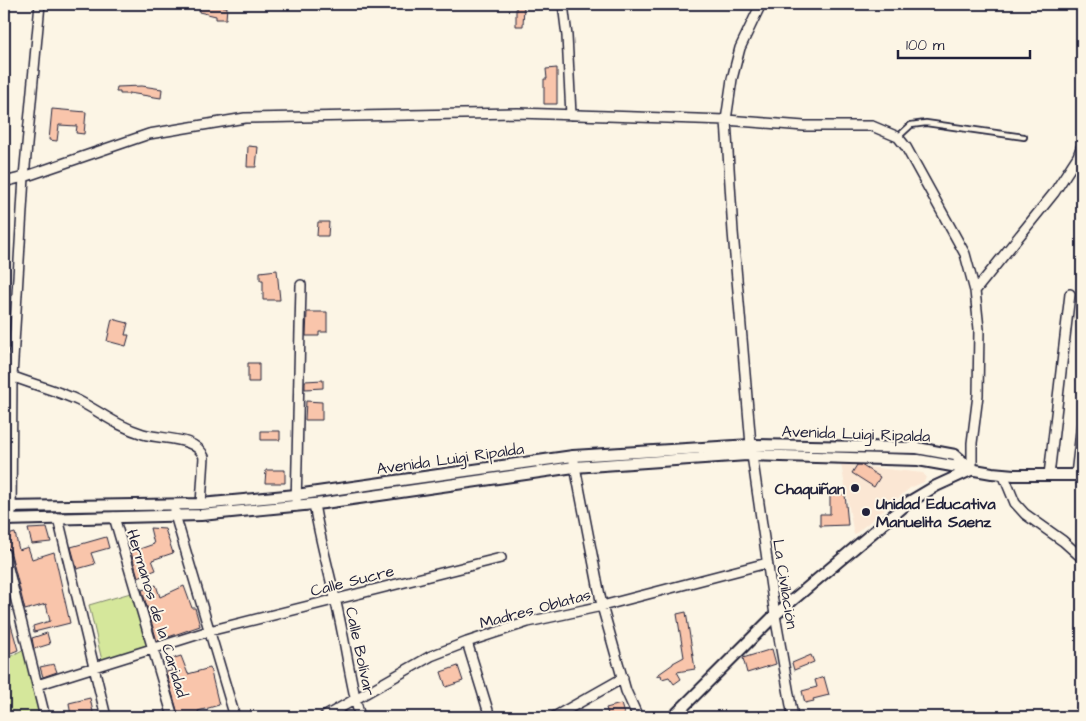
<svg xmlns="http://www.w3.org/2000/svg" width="1086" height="721" font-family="'Architects Daughter',sans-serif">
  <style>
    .built { fill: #fbe7d4 }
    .green { fill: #d5e79b; stroke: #7c846b }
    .building { fill: #f9c5ab; stroke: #22223b }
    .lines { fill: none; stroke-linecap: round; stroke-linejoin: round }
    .service-casing { stroke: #22223b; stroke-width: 8 }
    .minor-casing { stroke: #22223b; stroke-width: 12 }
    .tertiary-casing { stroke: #22223b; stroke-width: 14 }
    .service { stroke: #fcf5e5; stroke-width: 4.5 }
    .minor { stroke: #fcf5e5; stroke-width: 9 }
    .tertiary { stroke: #fcf5e5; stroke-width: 10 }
    .poi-dot { fill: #22223b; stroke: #fcf5e5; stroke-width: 2 }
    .labels { text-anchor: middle; stroke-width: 4; stroke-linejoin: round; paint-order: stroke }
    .street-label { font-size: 16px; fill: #22223b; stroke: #fcf5e5 }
    .poi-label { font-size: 16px; font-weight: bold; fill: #22223b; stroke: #fcf5e5; text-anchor: end }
  </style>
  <rect width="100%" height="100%" fill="#fcf5e5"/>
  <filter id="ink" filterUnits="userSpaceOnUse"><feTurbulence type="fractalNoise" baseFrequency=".02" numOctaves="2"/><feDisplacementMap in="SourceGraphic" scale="10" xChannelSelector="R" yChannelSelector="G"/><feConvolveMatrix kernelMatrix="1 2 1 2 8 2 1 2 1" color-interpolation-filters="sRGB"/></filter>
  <g filter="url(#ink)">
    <path class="built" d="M841,464L923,473L926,477L924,482L910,488L854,535Z"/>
    <path class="green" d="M134,592L151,649L103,665L89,605Z
      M24,649L43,717H4V660Z"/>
    <path class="building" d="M201,4H216L215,6L227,7L226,19H216V16L199,12Z
      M516,5H524L523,26H516Z
      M557,68V104H544V79H547L546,69Z
      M142,86L162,89L161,98L129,93V94H120V92H116L117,87Z
      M52,109L86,112L84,134L76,133L77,126L59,125L57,141L49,140Z
      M248,146L258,147L256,167H247Z
      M318,222H329L328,236H317Z
      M277,270L280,300H263V280H260V272Z
      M307,312H327V332H319V336H306Z
      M112,319L128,323L125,335H129L126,346L107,341Z
      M248,363H259V382H248Z
      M323,380V388L305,389V381Z
      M306,401L322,402V420H305Z
      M261,431H280V440H261Z
      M857,465H861L880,477L874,487L852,473Z
      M266,470H285V483H265Z
      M830,494H845L848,525L820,526V514H830Z
      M47,528L51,542L32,544L28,529Z
      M150,528L165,529L173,553L152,560L156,570L138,577L131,552L154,544Z
      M15,533L19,550L28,547L32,559L54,552L70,623L34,632L33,626L50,621L46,604L25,610L10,550L6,546L4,539V536Z
      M106,537L109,548L91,553L95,564L77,569L71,547Z
      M156,585L160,597L184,586L192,608H195L200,626L157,641L142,590Z
      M4,607H6L18,650L4,656Z
      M686,612L695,669L677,672L681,679L674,684L669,677L662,679L661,675L656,676L673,664V663L684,657L677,614Z
      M47,633L50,644L34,649L32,638Z
      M772,649L776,664L747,673L743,658Z
      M811,655L814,662L794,670L792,663Z
      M181,656L188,674L210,668L219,705L198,711L200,717H179L166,672L172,671L168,660Z
      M54,664L57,672L43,677L40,667Z
      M458,666L463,681L446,687L441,672Z
      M824,677L829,695L813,699L814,701L805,703L802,691L817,687L815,680Z
      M90,698L94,717H71L69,703Z
      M621,704L625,717H609L606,708Z"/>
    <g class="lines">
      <defs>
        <path id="service" d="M898,137L911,125L926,123L1024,137"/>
        <path id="minor" d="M563,4L567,36L571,115
          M4,182L24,177L149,134L245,118L518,113L726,120L804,126H872L898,137L906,147L965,254L975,291L979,329L978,395L972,443V470
          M975,291L1054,193L1078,156L1082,145
          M4,373C29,384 55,389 79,401C102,413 117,426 143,434C163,440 196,436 204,457L201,504
          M751,445L733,232L726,120L732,79L740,48L761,4
          M752,455L775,615L793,717
          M573,456L602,606L626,691L638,717
          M1003,474L1015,503L1025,514L1063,541L1082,558
          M1049,475L1070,294
          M1076,475L1082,423
          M314,504C321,547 334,588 342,631C348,660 352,689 360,717
          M296,506L301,285
          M175,509V515L235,717
          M114,517L173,717
          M58,518L106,717
          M11,520L12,377L24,177L40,4
          M4,552L45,717
          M467,642L490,717
          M37,685L209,631L501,558
          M324,717L431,656L467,642L528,622L602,606L767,563
          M554,717L623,678"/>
        <path id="tertiary" d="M4,507L201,504L296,495L573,456L751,445L917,448L955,455L971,469
          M4,520L201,515L324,503L574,467L747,455L918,460L992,473L1014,475H1082
          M673,717L775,615L909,502L936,486L971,470"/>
      </defs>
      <use href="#service" class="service-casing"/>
      <use href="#minor" class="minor-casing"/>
      <use href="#tertiary" class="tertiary-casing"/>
      <use href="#service" class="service"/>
      <use href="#minor" class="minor"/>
      <use href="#tertiary" class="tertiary"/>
    </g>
  </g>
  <g class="poi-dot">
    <circle cx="855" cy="488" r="5"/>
    <circle cx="866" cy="512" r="5"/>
  </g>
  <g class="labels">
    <g class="street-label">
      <text transform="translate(856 433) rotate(2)" y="6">Avenida Luigi Ripalda</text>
      <text transform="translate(450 458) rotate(-8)" y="6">Avenida Luigi Ripalda</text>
      <text transform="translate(352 580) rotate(-14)" y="6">Calle Sucre</text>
      <text transform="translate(786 584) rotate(81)" y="6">La Civilación</text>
      <text transform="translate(535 608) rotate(-15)" y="6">Madres Oblatas</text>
      <text transform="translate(158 613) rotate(73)" y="6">Hermanos de la Caridad</text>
      <text transform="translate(361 651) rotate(78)" y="6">Calle Bolívar</text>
    </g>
    <g class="poi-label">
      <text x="845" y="494">Chaquiñan</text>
      <text x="876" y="509" text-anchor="start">Unidad Educativa<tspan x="876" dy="18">Manuelita Saenz</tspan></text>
    </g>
  </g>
  <rect width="1086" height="721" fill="none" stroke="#fcf5e5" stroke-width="20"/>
  <rect x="10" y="10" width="1066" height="701" fill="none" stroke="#22223b" stroke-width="2" filter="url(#ink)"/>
  <path d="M898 50v8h132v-8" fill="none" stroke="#22223b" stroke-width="2.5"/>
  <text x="906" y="50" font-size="15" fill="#22223b" stroke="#fcf5e5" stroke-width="4" paint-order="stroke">100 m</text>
</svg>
